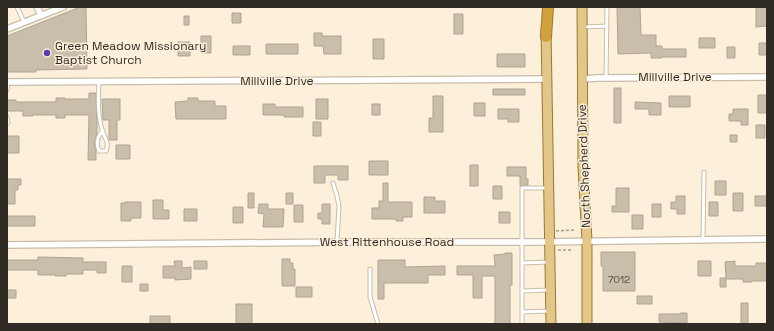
<svg xmlns="http://www.w3.org/2000/svg" width="774" height="331" font-family="'Space Grotesk',sans-serif">
  <style>
    .building { fill: #c9beaa; stroke: #aea490 }
    .lines { fill: none; stroke-linecap: round; stroke-linejoin: round }
    .lane-casing { stroke: #c8bda9; stroke-width: 5 }
    .street-casing { stroke: #c8bda9; stroke-width: 8 }
    .primary-casing { stroke: #997833; stroke-width: 11 }
    .highway-casing { stroke: #997833; stroke-width: 12 }
    .path { stroke: #a49b8c; stroke-width: 1.5; stroke-dasharray: 3 2; stroke-linecap: butt }
    .lane { stroke: #fff; stroke-width: 3 }
    .street { stroke: #fff; stroke-width: 5.5 }
    .primary { stroke: #e3c789; stroke-width: 9 }
    .highway { stroke: #d1a13b; stroke-width: 10 }
    .poi-dot { fill: #613ab2; stroke: #fcf0db; stroke-width: 1.5 }
    .labels { text-anchor: middle; stroke-width: 3; stroke-linejoin: round; paint-order: stroke }
    .number-label { font-size: 10px; fill: #565046 }
    .poi-label { font-size: 12px; fill: #302b24; stroke: #fcf0db; text-anchor: start }
    .street-label { font-size: 12px; fill: #302b24; stroke: #fcf0db }
  </style>
  <rect width="100%" height="100%" fill="#fcf0db"/>
  <path class="building" d="M80,7H86L87,69L36,70V72H7V36Z
    M617,7H640L641,35H656V46H662V49H686V57H662V58H651V53L618,54Z
    M756,7H767V26L756,27Z
    M232,13H241V23H232Z
    M454,14H463V34H454Z
    M184,16H189V25H184Z
    M314,33H322V36H341V54H324L323,46H314Z
    M201,36H211V53H201Z
    M699,38H715V48H699Z
    M373,39H384V59H373Z
    M178,42H190V56H178Z
    M759,43H767V55H759Z
    M266,44H298V54H266Z
    M233,46H250V55H233Z
    M727,47H735V58H727Z
    M497,54H525V67H497Z
    M614,88H621V123H614Z
    M493,89H525V95H493Z
    M89,93H96L97,120V134L94,143L96,152V160H88L89,115H65V118H56V115H33V116H23V111H7V100H16V102H56V98H65V99H89Z
    M758,95H767V113H758Z
    M433,96H443V132H429V118H433Z
    M669,96H690V107H669Z
    M188,98H198V101H215V106H226V119H176L175,102L188,101Z
    M102,99H120V120H117V140H109V120H103Z
    M316,99H328V119H316Z
    M635,102L661,103V115H649V109H635Z
    M474,103H485V116H474Z
    M263,104H275V107H303V117H284V115H263Z
    M372,104H380V115H372Z
    M498,109H519V122H508V119H498Z
    M733,109H748V125H741V121H729V114H733Z
    M313,122H321V136H313Z
    M756,125H765V138H756Z
    M730,135H737V142H730Z
    M7,136H19V153H7Z
    M116,145H130V159H116Z
    M369,161H388V175H369Z
    M470,165H478V186H470Z
    M314,166H348V180H338V175H325V183H314Z
    M507,167H526V179H528V185L520,186V176H507Z
    M7,179H21V185H18V190H15V204H7Z
    M715,181H726V195H715Z
    M383,183H388V202H412V217H403V221H396V219H372V208H379V201H383Z
    M493,186H502V199H493Z
    M616,188H629V212H612V206H616Z
    M248,193H254V208H248Z
    M286,193H293V204H286Z
    M733,193H743V211H733Z
    M676,196H685V214H677V209H671V202H676Z
    M755,196H767V206H755Z
    M424,197H435V201H445V213H424Z
    M153,200H163V210H169V219H153Z
    M125,202H141V218H131V221H121V203H125Z
    M709,202H718V216H709Z
    M259,204H268V209H284L283,227H263L264,214L258,213Z
    M322,204H330V224H322V219H318V213H322Z
    M652,204H661V217H652Z
    M294,205H303V222H294Z
    M233,207H243V223H233Z
    M184,209H197V221H184Z
    M499,212H510V223H499Z
    M632,215H643V229H632Z
    M7,216H35V226H7Z
    M601,252H635V291H603V266H601Z
    M505,253H512V285H510V324H495V276H482V298H473V275H457V266H495L494,255L505,254Z
    M38,257L83,258V262H106V273H97V270H83V274H66V276H55V275H38V270H7V260H38Z
    M282,259H290V263H293V269H295V286H282Z
    M378,260H405V267L445,266V275H428V283H384V299H378Z
    M174,261H182V268L191,267V279L175,280V278H163V266H175Z
    M194,261H207V269H194Z
    M698,261H711V276H698Z
    M735,261V266H756V263H767V281H752V282H743V279H726V287H720V278H726L725,262Z
    M122,266H132V282H122Z
    M140,284H148V291H140Z
    M296,287H312V297H296Z
    M7,290H16V298H7Z
    M637,296H652V304H637Z
    M741,303H748V324H741Z
    M236,304H252V324H236Z
    M680,313H687V323L659,322V314H680Z
    M150,316H170V324H150Z"/>
  <g class="lines">
    <defs>
      <path id="lane" d="M17,7L24,22
        M583,27L607,26
        M606,78L607,7
        M99,82C98,96 98,119 103,133C106,139 109,144 106,151H99C96,144 97,136 103,131
        M7,90L8,82
        M7,117L8,123
        M333,183L337,196L339,206L337,242
        M703,240L704,172
        M522,263L549,262
        M370,269V297L378,324
        M522,291L549,290
        M522,312L548,311
        M522,324V188H547"/>
      <path id="street" d="M37,7L41,15
        M7,29L63,7
        M582,79L597,78L767,77
        M7,82L546,79
        M7,245L358,242H536L767,239"/>
      <path id="primary" d="M582,7L583,167L587,241V324
        M546,29L551,324"/>
      <path id="highway" d="M546,37L548,7"/>
    </defs>
    <use href="#lane" class="lane-casing"/>
    <use href="#street" class="street-casing"/>
    <use href="#primary" class="primary-casing"/>
    <use href="#highway" class="highway-casing"/>
    <path class="path" d="M556,231L576,230
      M558,250H572"/>
    <use href="#lane" class="lane"/>
    <use href="#street" class="street"/>
    <use href="#primary" class="primary"/>
    <use href="#highway" class="highway"/>
  </g>
  <circle class="poi-dot" cx="47" cy="53" r="4"/>
  <g class="labels">
    <g class="number-label">
      <text x="619" y="283">7012</text>
    </g>
    <g class="poi-label">
      <text x="55" y="50">Green Meadow Missionary<tspan x="55" dy="14">Baptist Church</tspan></text>
    </g>
    <g class="street-label">
      <text x="675" y="81">Millville Drive</text>
      <text x="277" y="85">Millville Drive</text>
      <text transform="translate(584 166) rotate(-92)" y="4">North Shepherd Drive</text>
      <text x="387" y="246">West Rittenhouse Road</text>
    </g>
  </g>
  <rect width="774" height="331" fill="none" stroke="#302b24" stroke-width="16"/>
</svg>
